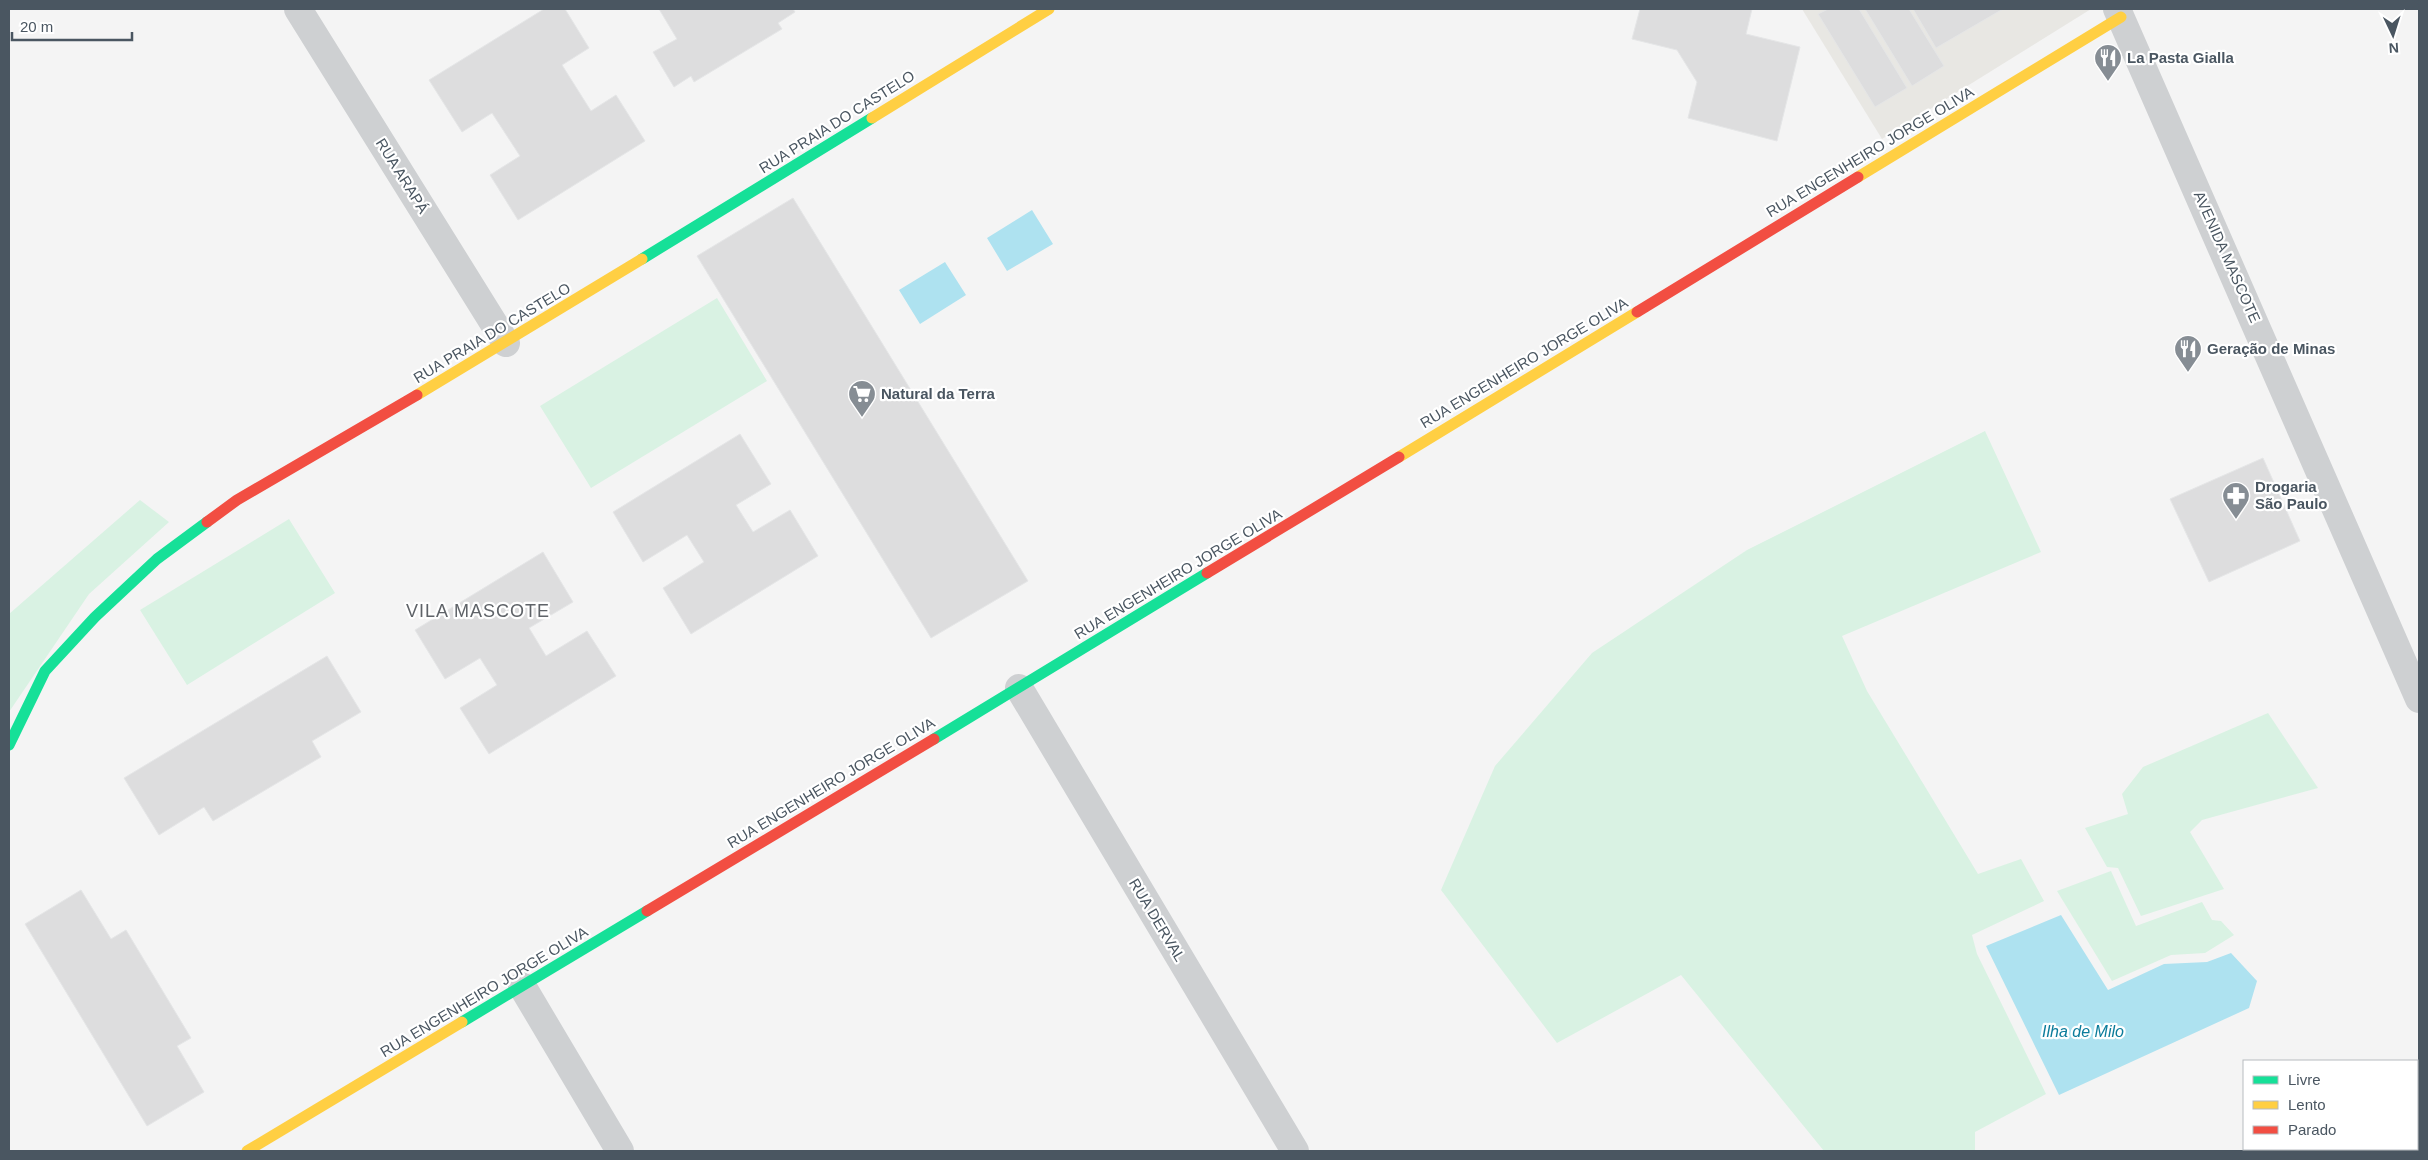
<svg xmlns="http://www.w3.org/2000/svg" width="2428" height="1160" font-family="Arial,sans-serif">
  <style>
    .commercial { fill: #e8e7e3 }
    .green { fill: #d9f2e3 }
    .water { fill: #aee2f0 }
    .building { fill: #ddddde; stroke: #e5e6e7 }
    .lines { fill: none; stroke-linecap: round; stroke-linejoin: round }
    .street { stroke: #ced0d2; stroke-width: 28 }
    .fast { stroke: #16e098; stroke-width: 11 }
    .slow { stroke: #ffcf43; stroke-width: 11 }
    .jam { stroke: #f24e42; stroke-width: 11 }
    .labels { text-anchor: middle; stroke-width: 4.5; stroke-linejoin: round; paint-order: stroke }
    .poi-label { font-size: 15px; font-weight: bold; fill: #4a5661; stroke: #fff; text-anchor: start }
    .street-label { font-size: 15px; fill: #4a5661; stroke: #fff }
    .water-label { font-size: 16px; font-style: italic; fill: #0c7c9b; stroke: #fff }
    .quarter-label { font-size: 18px; letter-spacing: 1px; fill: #5f6368; stroke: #fff }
  </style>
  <rect width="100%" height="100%" fill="#f4f4f4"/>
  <path class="commercial" d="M1802,9H2091L1882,139Z"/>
  <path class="green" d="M717,298L767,381L591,488L540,406Z
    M1985,431L2041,552L1842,636L1867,691L1978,874L2021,859L2044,901L1972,935L1977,954L2046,1094L1975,1132V1151H1824L1681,975L1557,1043L1441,890L1495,766L1592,653L1747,550Z
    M140,500L169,522L89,594L9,712V614Z
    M289,519L335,593L187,685L140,610Z
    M2268,713L2318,788L2202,820L2190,832L2224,889L2141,916L2118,868L2107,867L2085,828L2128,814L2122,794L2143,767Z
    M2111,871L2136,926L2202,902L2212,920L2221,921L2234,935L2205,953L2171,955L2112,981L2057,891Z"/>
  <path class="water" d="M1032,210L1053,244L1007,271L987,238Z
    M945,262L966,295L920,324L899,290Z
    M2061,915L2108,990L2164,964L2207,962L2231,953L2257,981L2249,1008L2059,1095L1986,946Z"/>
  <path class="building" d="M544,9H565L589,48L562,65L591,111L616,95L645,141L518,220L490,175L520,156L492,113L462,132L429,80Z
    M659,9H793L795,12L778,23L782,29L694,82L691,76L674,87L653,52L677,39Z
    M1640,9H1752L1746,34L1800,47L1777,141L1688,118L1697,82L1677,50L1632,39Z
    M1828,9H1859L1907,88L1875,107L1818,14Z
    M1865,9H1909L1944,66L1912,86Z
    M1913,9H2003L1936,48Z
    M793,198L1028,581L931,638L697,256Z
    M740,434L771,484L736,505L753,532L790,510L818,556L691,634L663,588L704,562L687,535L643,562L613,512Z
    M2263,458L2300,541L2209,582L2170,499Z
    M543,552L573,602L529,628L546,656L587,631L616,676L489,754L460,708L497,685L480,658L445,679L415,630Z
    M327,656L361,712L312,741L321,757L213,821L204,807L159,835L124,778Z
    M81,890L111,939L126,930L191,1038L177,1046L204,1092L147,1126L25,924Z"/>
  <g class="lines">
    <path class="street" d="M298,9L506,343
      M2117,9L2419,699
      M1019,688L1295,1151
      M522,986L620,1151"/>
    <path class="fast" d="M642,259L872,118
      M934,739L1207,573
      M9,745L45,671L95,617L157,559L207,522
      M462,1022L647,911"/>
    <path class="slow" d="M872,118L1049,9
      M1858,177L2121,17
      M417,395L642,259
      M1399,457L1637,312
      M247,1151L462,1022"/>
    <path class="jam" d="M1637,312L1858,177
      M207,522L237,500L417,395
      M1207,573L1399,457
      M647,911L934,739"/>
  </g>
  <defs>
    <symbol id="restaurant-pin" viewBox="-11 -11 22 30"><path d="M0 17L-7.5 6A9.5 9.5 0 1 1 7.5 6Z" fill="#868d94" stroke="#fff"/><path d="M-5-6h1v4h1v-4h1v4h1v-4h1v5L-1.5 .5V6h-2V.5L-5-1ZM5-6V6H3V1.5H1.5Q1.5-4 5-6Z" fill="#fff"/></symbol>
    <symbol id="supermarket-pin" viewBox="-11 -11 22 30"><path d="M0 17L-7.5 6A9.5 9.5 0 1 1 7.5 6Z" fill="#868d94" stroke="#fff"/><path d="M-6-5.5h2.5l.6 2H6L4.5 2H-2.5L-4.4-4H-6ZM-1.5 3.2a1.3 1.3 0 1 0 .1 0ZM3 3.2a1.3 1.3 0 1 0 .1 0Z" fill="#fff"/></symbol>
    <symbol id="pharmacy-pin" viewBox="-11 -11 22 30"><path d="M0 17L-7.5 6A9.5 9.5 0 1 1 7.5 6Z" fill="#868d94" stroke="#fff"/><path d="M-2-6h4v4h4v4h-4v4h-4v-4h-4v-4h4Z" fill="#fff"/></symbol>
  </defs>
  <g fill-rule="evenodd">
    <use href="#restaurant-pin" x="2092" y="42" width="32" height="43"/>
    <use href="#restaurant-pin" x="2172" y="333" width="32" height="43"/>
    <use href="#supermarket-pin" x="846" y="378" width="32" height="43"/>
    <use href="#pharmacy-pin" x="2220" y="480" width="32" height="43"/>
  </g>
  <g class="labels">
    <g class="poi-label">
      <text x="2127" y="63">La Pasta Gialla</text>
      <text x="2207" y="354">Geração de Minas</text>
      <text x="881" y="399">Natural da Terra</text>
      <text x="2255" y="492">Drogaria<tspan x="2255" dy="17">São Paulo</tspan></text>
    </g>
    <g class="street-label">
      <text transform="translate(837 122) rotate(-32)" y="5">RUA PRAIA DO CASTELO</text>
      <text transform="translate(1870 152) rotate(-31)" y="5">RUA ENGENHEIRO JORGE OLIVA</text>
      <text transform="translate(402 176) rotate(58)" y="5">RUA ARAPÁ</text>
      <text transform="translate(2227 257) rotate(66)" y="5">AVENIDA MASCOTE</text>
      <text transform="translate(492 333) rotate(-31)" y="5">RUA PRAIA DO CASTELO</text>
      <text transform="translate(1524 363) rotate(-31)" y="5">RUA ENGENHEIRO JORGE OLIVA</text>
      <text transform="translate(1178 574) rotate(-31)" y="5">RUA ENGENHEIRO JORGE OLIVA</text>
      <text transform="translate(831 783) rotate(-31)" y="5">RUA ENGENHEIRO JORGE OLIVA</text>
      <text transform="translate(1157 920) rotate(59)" y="5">RUA DERVAL</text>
      <text transform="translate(484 992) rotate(-31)" y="5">RUA ENGENHEIRO JORGE OLIVA</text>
    </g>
    <g class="water-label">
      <text x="2083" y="1037">Ilha de Milo</text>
    </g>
    <g class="quarter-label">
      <text x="478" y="617">VILA MASCOTE</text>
    </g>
  </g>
  <rect width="2428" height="1160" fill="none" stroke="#4a5661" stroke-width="20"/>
  <rect x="2243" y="1060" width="175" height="90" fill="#ffffff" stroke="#b7bbc0"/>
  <rect x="2253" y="1076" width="25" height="8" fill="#16e098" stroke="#b7bbc0"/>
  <text x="2288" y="1085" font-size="15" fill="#4a5661">Livre</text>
  <rect x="2253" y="1101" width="25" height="8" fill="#ffcf43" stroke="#b7bbc0"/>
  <text x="2288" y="1110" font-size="15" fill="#4a5661">Lento</text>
  <rect x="2253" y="1126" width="25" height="8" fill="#f24e42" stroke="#b7bbc0"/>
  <text x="2288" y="1135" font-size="15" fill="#4a5661">Parado</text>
  <g transform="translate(2393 35) rotate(176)" stroke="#ffffff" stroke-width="4" paint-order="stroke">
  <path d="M0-4L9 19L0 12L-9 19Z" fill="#4a5661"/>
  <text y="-8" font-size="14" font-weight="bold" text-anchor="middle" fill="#4a5661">N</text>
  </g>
  <path d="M12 32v8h120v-8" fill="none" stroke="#4a5661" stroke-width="2.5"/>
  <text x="20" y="32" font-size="15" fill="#4a5661" stroke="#ffffff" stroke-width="4" paint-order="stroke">20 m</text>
</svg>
